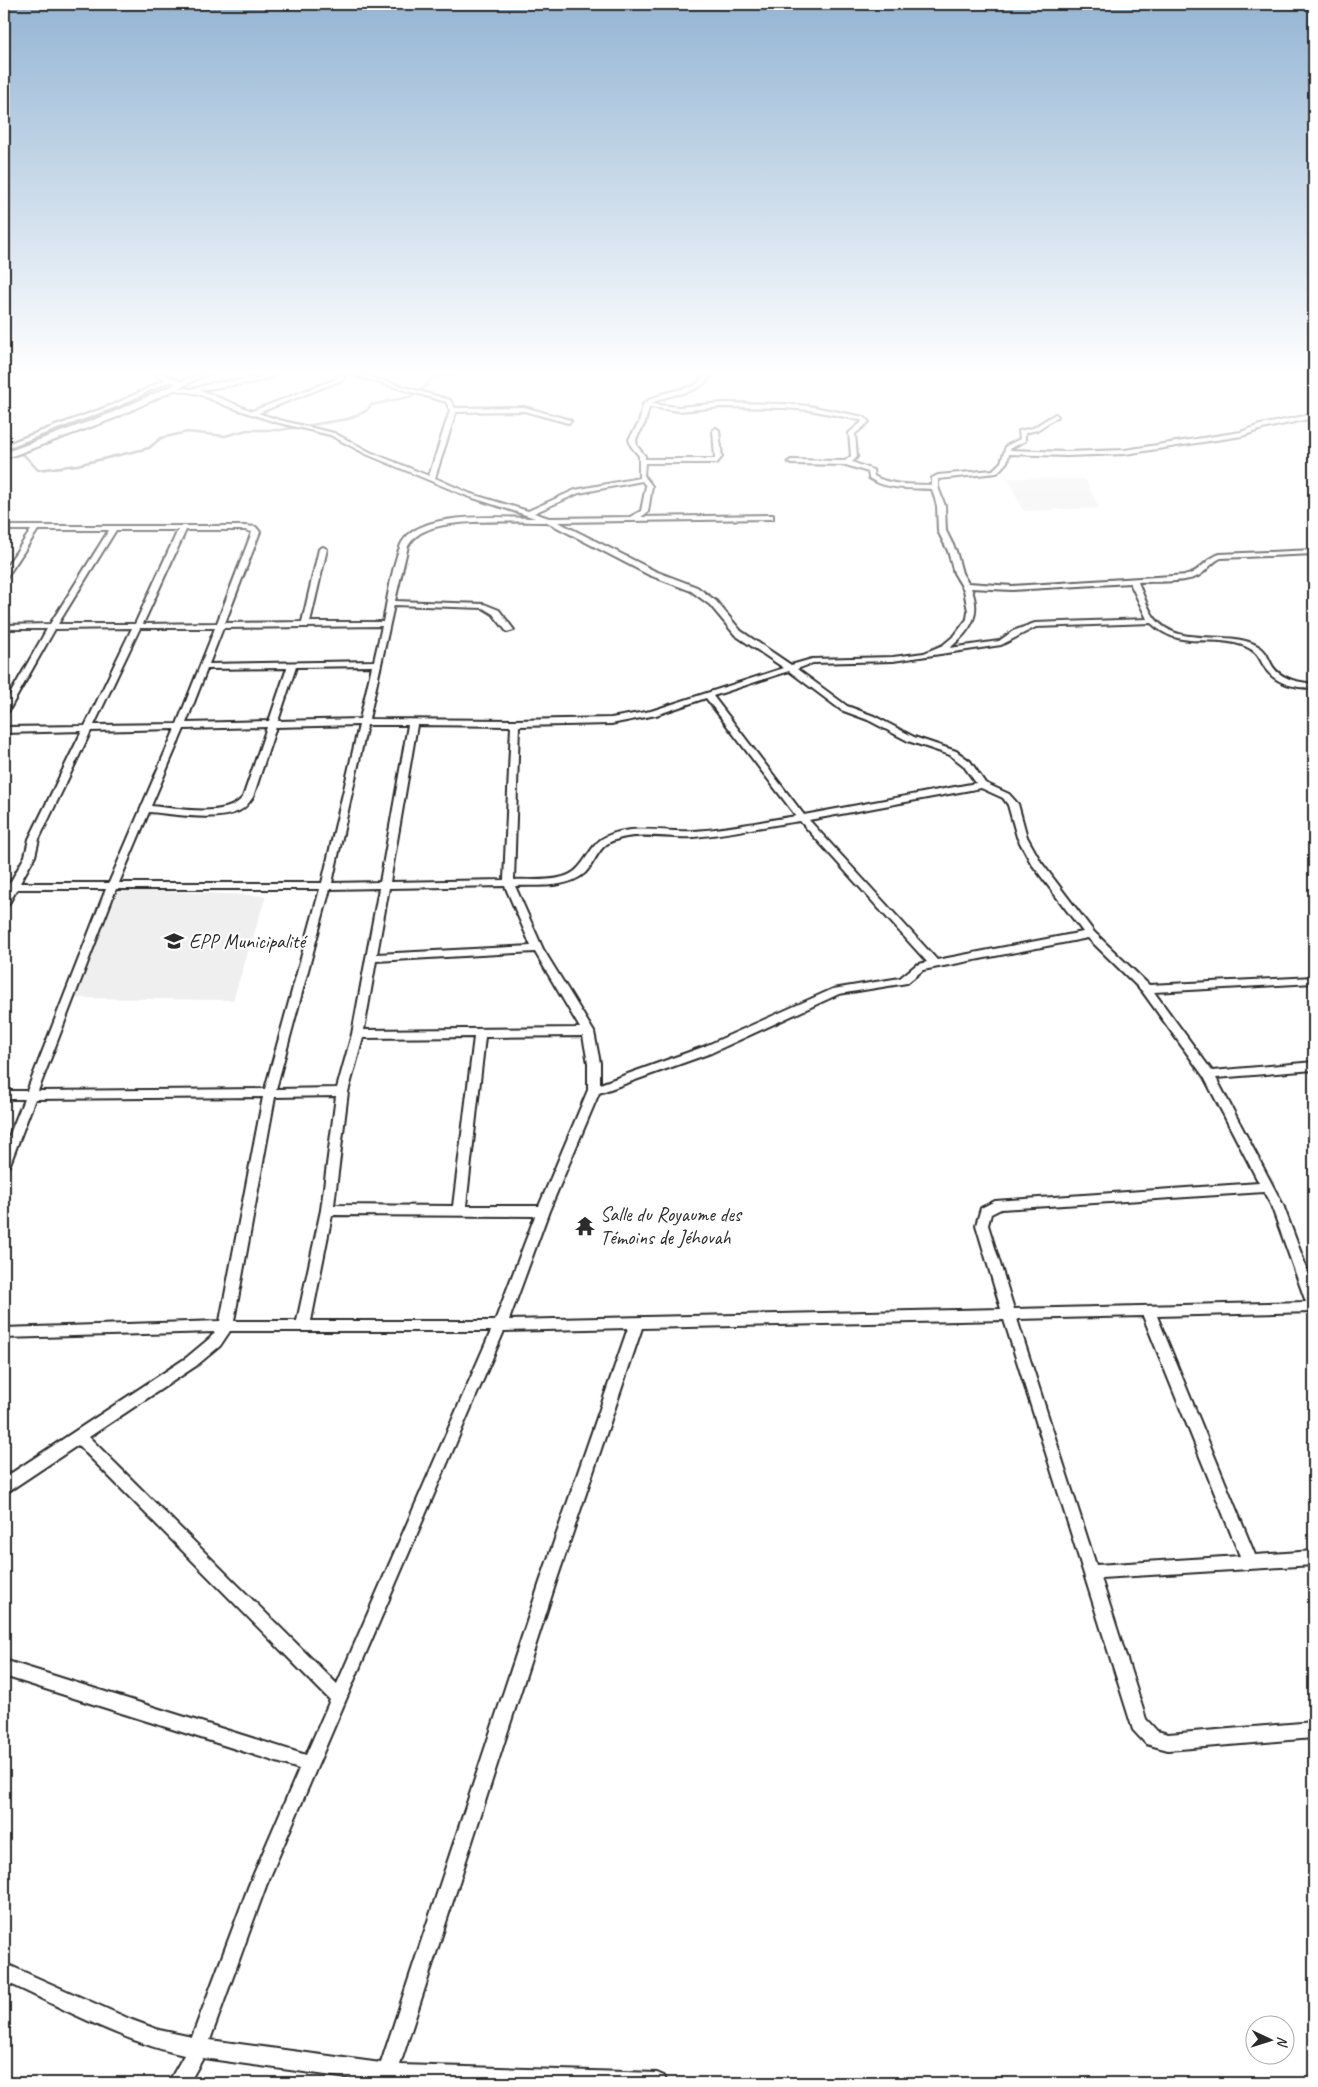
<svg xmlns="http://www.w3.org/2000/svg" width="1318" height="2087" font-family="Caveat,sans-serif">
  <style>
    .built { fill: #efefef }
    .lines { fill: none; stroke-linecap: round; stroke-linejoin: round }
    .stream { stroke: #7e7e7e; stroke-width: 2.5 }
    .street-casing { stroke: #2b2b2b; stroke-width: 4 }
    .secondary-casing { stroke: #2b2b2b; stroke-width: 4 }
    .primary-casing { stroke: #2b2b2b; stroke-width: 4 }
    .street { fill: #fff; fill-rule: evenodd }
    .secondary { fill: #fff; fill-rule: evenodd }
    .primary { fill: #fff; fill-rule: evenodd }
    .labels { text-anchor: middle; stroke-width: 4; stroke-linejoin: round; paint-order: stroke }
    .poi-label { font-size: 20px; fill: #2b2b2b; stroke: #fff; text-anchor: start }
  </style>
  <rect width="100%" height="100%" fill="#fff"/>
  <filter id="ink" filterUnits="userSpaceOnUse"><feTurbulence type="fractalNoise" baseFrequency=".02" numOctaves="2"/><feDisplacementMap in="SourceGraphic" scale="10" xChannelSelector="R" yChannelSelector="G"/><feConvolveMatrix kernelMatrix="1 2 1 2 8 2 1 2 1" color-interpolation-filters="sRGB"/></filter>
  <g filter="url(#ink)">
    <path class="built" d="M1008,478L1085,479L1099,508L1023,511Z
      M118,889L266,896L233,1000L76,998Z"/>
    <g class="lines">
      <path class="stream" d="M4,449L24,455L38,470L77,465L149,448L161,438L187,432L225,436L247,430H280L348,419L366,411L371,405L413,396L426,386L432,377L456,374"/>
      <defs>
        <path id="street" d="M270,374H278L255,382L200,390L252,411L336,379L339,374H345L344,378L340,381L258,413L279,420L334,433L370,452L429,476L450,410L446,402L353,375L352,374H360L450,400L455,408L524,407L570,420L571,421L568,423L524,411L456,412L435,478L471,494L528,511L575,490L639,478V456L631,446L629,439L639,423L643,405L647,401L662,394L694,386L707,374H713C693,400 674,389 651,404L679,407L722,403L784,404L809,406L864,417L869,422L855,434L857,457L852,462L873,470L874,476C891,486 913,484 932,485V478L938,475L993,470L1001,462L1006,446L1020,439L1019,431L1033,428L1055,414L1058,416L1057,417L1037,430L1025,433V441L1011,448L1010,450L1066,452L1125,450L1241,432L1260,425L1314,414V418L1262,429L1242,436L1125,454L1066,456L1009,454L1007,462L997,473L938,479V487L945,506L946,531L956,551L962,573L968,583L1012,586L1188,575C1201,570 1207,558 1220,554L1314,550V554L1221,558C1211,562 1206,573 1196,577C1182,583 1154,581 1138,582C1143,594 1147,607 1154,617C1178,650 1226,628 1258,646C1267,651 1268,659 1273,667C1282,680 1300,682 1314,684V688C1298,688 1279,685 1268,672C1258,659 1261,652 1242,645C1209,634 1181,651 1151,623L1036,627L1001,645L893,661L813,663L797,669L847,706L874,716L914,737L956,751L970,761L985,783L1009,794L1018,804L1027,837L1041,862L1094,932L1149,985L1314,977V983L1154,992L1212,1071L1314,1062V1070L1216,1078L1283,1205L1314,1288V1312L1157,1316L1255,1555L1314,1551V1565L1101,1578L1146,1719L1157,1731L1168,1734L1314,1722V1738L1168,1750L1146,1744L1133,1730L1004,1320L642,1328L556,1582L400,2065L657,2073L664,2076L667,2083H384L203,2058L189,2083H168L184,2055C123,2042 61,2007 4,1981V1963L132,2020L159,2030L192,2037L249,1885L299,1769L4,1676V1660L306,1755L330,1700L78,1445L9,1491L4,1492V1478L186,1358L210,1338L215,1332L4,1338V1328L220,1321L263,1097L35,1099L10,1164L8,1167L4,1168V1149L24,1099H4V1091H27L106,889H17L8,905L4,906V894L7,889H4V883H10L25,856L29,839L82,731L4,733V727L85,726L132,628L55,629L8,712L4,715V705L47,629H4V625L50,624L109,530H38L7,577H4V570L31,530H4V526H245L256,527L260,532L225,623L302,622L319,549L323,547L327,549L310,622H383C388,597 391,571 400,547C414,509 502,518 535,518L467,496L366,454L330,435L275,422L224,405L199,394L171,389L174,387L191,389L214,383L255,378ZM649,407L679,411L722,407L784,408L809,410L860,420L862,422L849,433L851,456L845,461L791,460L788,462L791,464L846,465L868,472L869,478C887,490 911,488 932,489L937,506L938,531L948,551L954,573L964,590L968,611L967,619L955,635L943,645L924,653L893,657L812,659L791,665L741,631L716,601L697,587L655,571L558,522L773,519V515H770L641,517L648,512L652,486L644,476L645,463H717L722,457L719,430L716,428L713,430L715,459H645V456L637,446L636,439L645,423ZM642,481L646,486L641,511L630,517L549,518L534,513L579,493ZM547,522L649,575L691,591L710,605L735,635L784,668L651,711L611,718L515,720L369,719L394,605L483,608L493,614L507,632L514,630L499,610L484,604L395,601L408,546C412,540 417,534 425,531C449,518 518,522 547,522ZM116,530H178L135,624H58ZM186,530H245L252,532L217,623L143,624ZM1130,583L1147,619L1035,623L1013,631L999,641L950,648C971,630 982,615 971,588L1012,590ZM382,626L374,661L209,664L223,628ZM140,628H215L177,724L94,725ZM372,666L360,719L278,721L296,667ZM287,668L269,721L186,723L207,669ZM789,671L841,710L868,720L908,741L950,755L963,765L976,783L804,815L713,696ZM706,698L796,816C762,821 728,829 694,831C666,833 634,824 607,836C593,842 589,856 579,867C565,884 534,879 514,880L519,726L611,724L656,715ZM359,725L322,883H119L149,812C174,814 216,822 239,811C245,808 249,803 253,797L276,727ZM367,725H408L380,882L332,883ZM417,725L511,726L504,880L390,882ZM267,727L243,797C227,819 176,808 151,806L184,729ZM175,729L109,883H20L35,856L39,839L91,731ZM981,788L1003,798L1008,805L1017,837L1031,863L1083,932L937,960L809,820ZM800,821L927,962L916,965L900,978L833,989L703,1047L600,1084V1063L594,1032L543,949L515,886C538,885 566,889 585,873C596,862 598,845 615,840C640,831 668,839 694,837C729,834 765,826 800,821ZM505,886L531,946L377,954L389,888ZM379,888L352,1034L337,1088L276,1089L330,889ZM116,889H320L265,1089L38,1091ZM1088,938L1142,991L1204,1077L1259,1183L995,1201L981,1208L976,1225L1001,1309L509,1320L549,1211L599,1093L711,1053L839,994L907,983L923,970ZM535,952L580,1028L364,1030L376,961ZM583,1036L588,1063V1090L539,1206H466L485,1037ZM474,1037L453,1206L334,1205L348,1092L363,1038ZM336,1096L321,1210L297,1321H234L275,1097ZM1264,1192L1271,1205L1306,1302L1014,1309L988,1225L991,1214L1001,1209ZM332,1215L535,1216L495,1321H311ZM1143,1316L1240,1556L1096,1565L1017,1319ZM628,1328L540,1582L381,2063L210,2040L266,1886L504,1331ZM230,1331H491L337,1684L89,1437L196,1366L220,1346Z
          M169,378L174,379L119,406L4,449V445L115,404Z"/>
        <path id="secondary" d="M153,374H163L188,384L181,386Z"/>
        <path id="primary" d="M198,374H208L115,418L4,459V453L109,414Z"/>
      </defs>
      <use href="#street" class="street-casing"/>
      <use href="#secondary" class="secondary-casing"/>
      <use href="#primary" class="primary-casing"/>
      <use href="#street" class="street"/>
      <use href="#secondary" class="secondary"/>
      <use href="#primary" class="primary"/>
    </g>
  </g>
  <linearGradient id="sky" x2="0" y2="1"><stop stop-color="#94b5d4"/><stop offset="0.56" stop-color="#fff"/><stop offset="1" stop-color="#fff" stop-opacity="0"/></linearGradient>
  <rect width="1318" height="666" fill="url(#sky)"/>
  <defs>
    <symbol id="school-bare" viewBox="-9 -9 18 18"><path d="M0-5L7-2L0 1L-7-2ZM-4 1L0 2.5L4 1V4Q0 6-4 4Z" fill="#2b2b2b" stroke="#fff" stroke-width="2.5" paint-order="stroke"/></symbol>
    <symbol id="temple-bare" viewBox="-9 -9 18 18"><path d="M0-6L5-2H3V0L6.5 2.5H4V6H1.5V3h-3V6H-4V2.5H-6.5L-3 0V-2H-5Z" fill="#2b2b2b" stroke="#fff" stroke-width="2.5" paint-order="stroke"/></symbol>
  </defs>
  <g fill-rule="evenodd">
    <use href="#school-bare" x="160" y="927" width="28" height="28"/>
    <use href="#temple-bare" x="571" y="1212" width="28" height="28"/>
  </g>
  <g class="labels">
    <g class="poi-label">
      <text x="189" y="948">EPP Municipalité</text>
      <text x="600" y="1221">Salle du Royaume des<tspan x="600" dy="23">Témoins de Jéhovah</tspan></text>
    </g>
  </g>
  <rect width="1318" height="2087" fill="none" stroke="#fff" stroke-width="20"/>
  <rect x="10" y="10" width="1298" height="2067" fill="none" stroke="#2b2b2b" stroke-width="2" filter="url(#ink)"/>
  <g transform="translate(1270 2040) rotate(94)"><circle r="24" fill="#ffffff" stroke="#aaaaaa"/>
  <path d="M0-4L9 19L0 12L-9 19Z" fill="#2b2b2b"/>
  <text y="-8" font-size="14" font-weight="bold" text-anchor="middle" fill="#2b2b2b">N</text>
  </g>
</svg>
